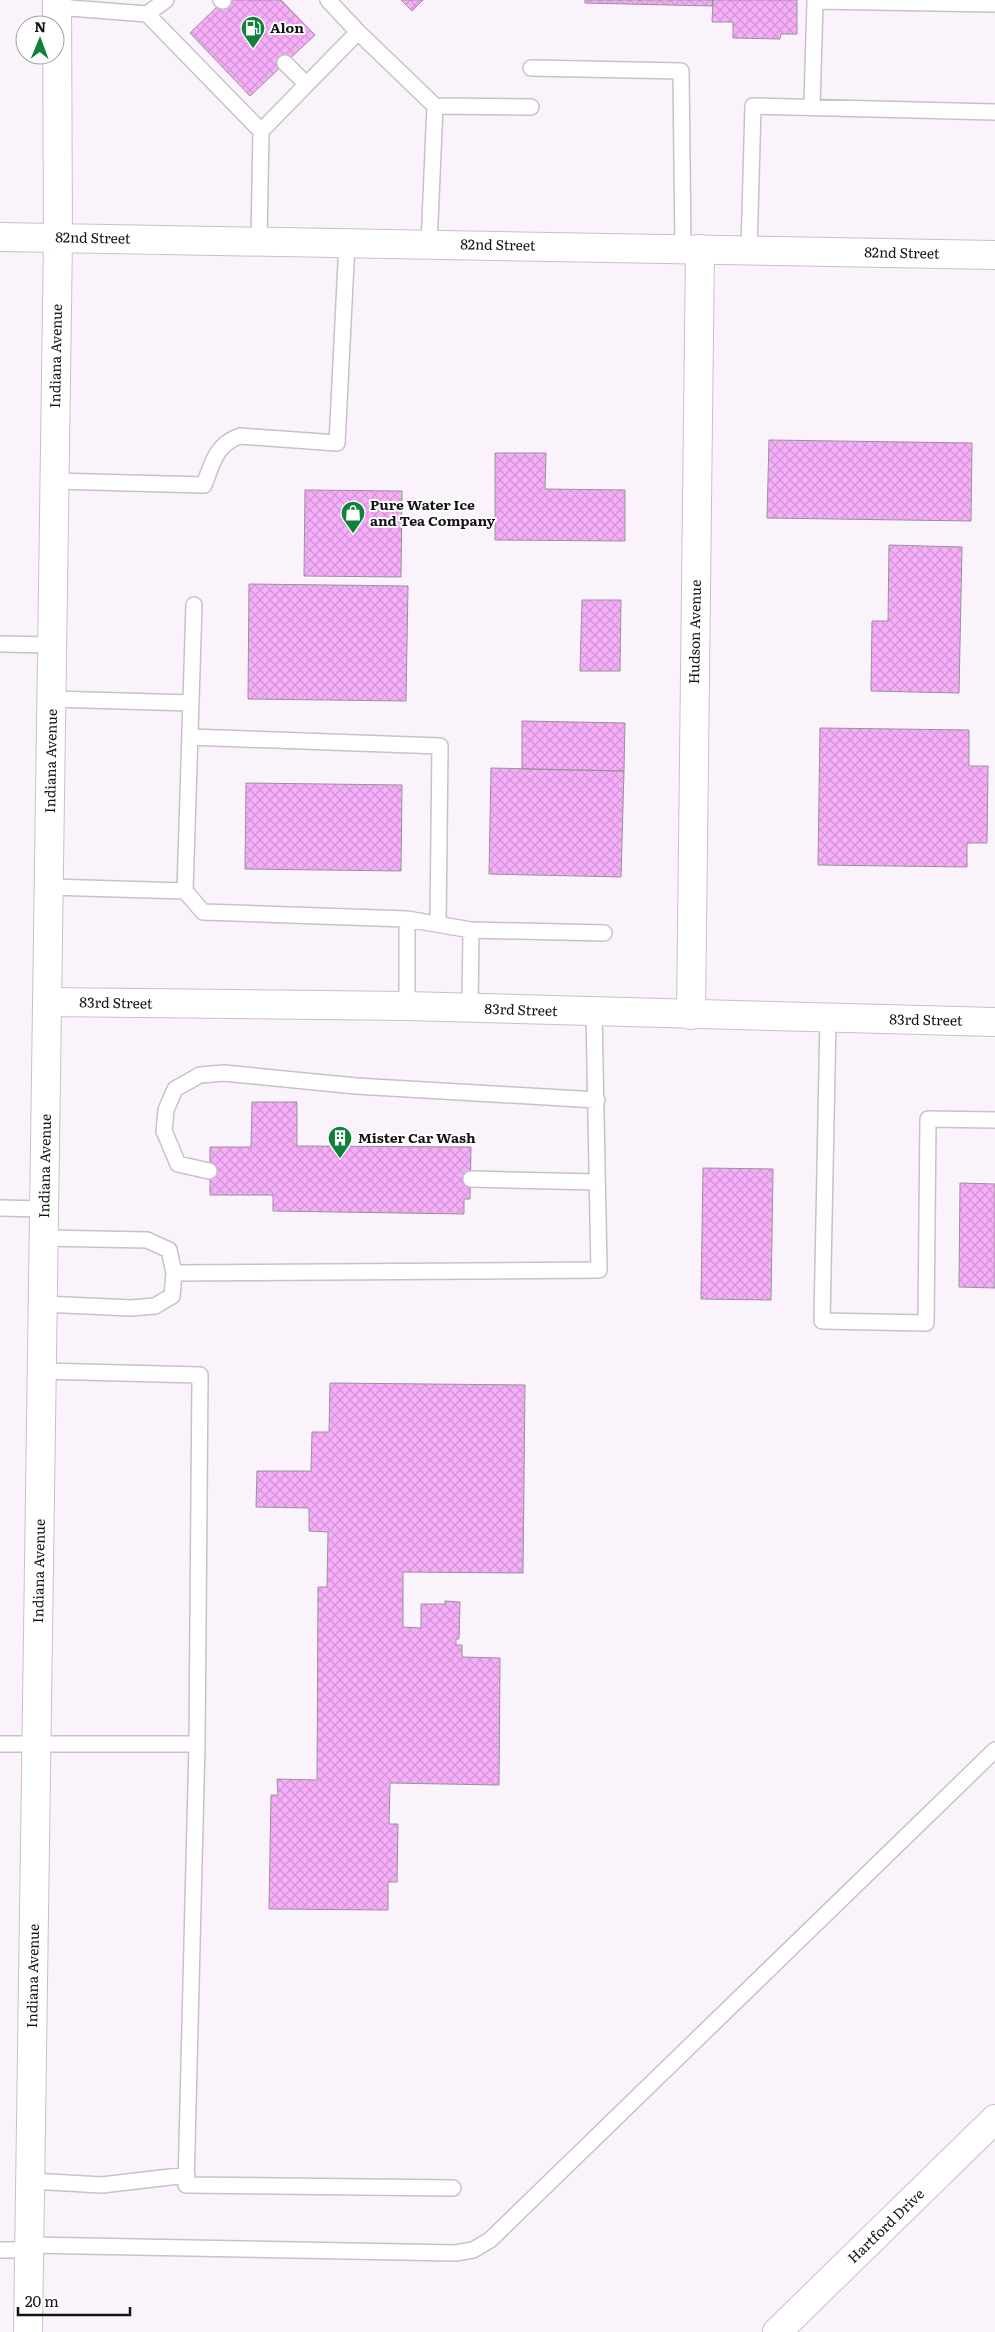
<svg xmlns="http://www.w3.org/2000/svg" width="995" height="2332" font-family="Literata,serif">
  <style>
    .building { fill: url(#building-cross-hatch); stroke: #99929a }
    .lines { fill: none; stroke-linecap: round; stroke-linejoin: round }
    .lane-casing { stroke: #c9c1c9; stroke-width: 18 }
    .street-casing { stroke: #c9c1c9; stroke-width: 30 }
    .secondary-casing { stroke: #c9c1c9; stroke-width: 30 }
    .lane { stroke: #fff; stroke-width: 15 }
    .street { stroke: #fff; stroke-width: 28 }
    .secondary { stroke: #fff; stroke-width: 28 }
    .labels { text-anchor: middle; stroke-width: 4; stroke-linejoin: round; paint-order: stroke }
    .poi-label { font-size: 14px; font-weight: bold; fill: #151215; stroke: #fff; text-anchor: start }
    .street-label { font-size: 14px; fill: #151215; stroke: #fff }
  </style>
  <defs>
    <pattern id="building-cross-hatch" width="8" height="8" patternUnits="userSpaceOnUse" patternTransform="scale(1.25)"><rect width="8" height="8" fill="#f6aef9"/><path d="M0 0l8 8M0 8l8-8" fill="none" stroke="#d295d5"/></pattern>
  </defs>
  <rect width="100%" height="100%" fill="#fbf3fc"/>
  <path class="building" d="M224,0H281L315,35L250,96L190,33Z
    M401,0H423L412,11Z
    M585,0H713L712,6L585,3Z
    M713,0H797V34H781L780,39L733,38V22H712Z
    M769,440L972,443L971,521L767,518Z
    M495,453H546L545,489L625,490V541L495,540Z
    M305,490L402,491L401,577L304,576Z
    M889,545L962,547L959,693L871,691L872,621H888Z
    M249,584L408,586L406,701L248,699Z
    M582,600H621L620,671H580Z
    M522,721L625,723L624,771L522,769Z
    M820,728L969,730V766H988L987,843H967V867L818,865Z
    M491,768L624,771L621,877L489,874Z
    M246,783L402,785L401,871L245,869Z
    M252,1102H297V1146L471,1147L470,1199H464V1214L273,1211V1195H210V1147H251Z
    M703,1168L773,1169L771,1300L701,1299Z
    M960,1183L995,1184V1288L959,1287Z
    M330,1383L525,1385L523,1573L403,1572V1627L421,1628V1604H445V1601L460,1602L459,1639H456V1645H462V1657L500,1658L499,1785L390,1783L389,1824H398L397,1882H388V1910L269,1909L271,1795H278L277,1779L317,1780L318,1587H327L328,1532L309,1531V1508L256,1507L257,1471H311L312,1432H329Z"/>
  <g class="lines">
    <defs>
      <path id="lane" d="M221,0L223,1
        M328,0L358,32L435,106L429,244
        M57,7L147,14L261,131L259,241
        M147,14L166,0
        M285,63L306,84
        M531,68L681,71L683,249
        M435,106L531,107
        M812,106L815,1L995,4
        M261,131L358,32
        M749,250L753,106L995,112
        M55,481L204,485C212,464 216,444 240,436L337,443L347,243
        M0,644L52,645
        M52,699L191,703
        M190,737L440,746L438,924
        M49,887L185,891L194,605
        M185,891L203,912L407,919L471,930L604,933
        M407,919V1006
        M470,1009L471,930
        M828,1018L822,1321L926,1323L928,1119L995,1120
        M209,1171L178,1164L164,1131L166,1110L175,1089L200,1075L224,1073L356,1086L597,1100
        M471,1179L597,1182
        M0,1208L44,1209
        M43,1238L147,1240L169,1250L174,1273L599,1270L594,1013
        M43,1304L131,1308L155,1306L172,1296L174,1273
        M0,1744H197L200,1375L42,1371
        M197,1744L186,2185L453,2188
        M32,2181L102,2185L187,2175
        M30,2245L455,2253L473,2250L490,2240L995,1750
        M0,2250H29"/>
      <path id="street" d="M47,1002L407,1006L995,1022
        M691,1015L700,249"/>
      <path id="secondary" d="M0,237L995,255
        M28,2332L58,238L57,0
        M777,2332L995,2119"/>
    </defs>
    <use href="#lane" class="lane-casing"/>
    <use href="#street" class="street-casing"/>
    <use href="#secondary" class="secondary-casing"/>
    <use href="#lane" class="lane"/>
    <use href="#street" class="street"/>
    <use href="#secondary" class="secondary"/>
  </g>
  <defs>
    <symbol id="fuel-pin" viewBox="-11 -11 22 30"><path d="M0 17L-7.5 6A9.5 9.5 0 1 1 7.5 6Z" fill="#108138" stroke="#fff"/><path d="M-5.5-6h7V0h2V4h1.3V-2.5L3-4.5l.8-.8L6-3V5H2.5V1h-1V6h-7ZM-4.2-4.7v3.2H.2V-4.7Z" fill="#fff"/></symbol>
    <symbol id="shop-pin" viewBox="-11 -11 22 30"><path d="M0 17L-7.5 6A9.5 9.5 0 1 1 7.5 6Z" fill="#108138" stroke="#fff"/><path d="M-5-2.5h2.3a2.7 3.5 0 0 1 5.4 0H5L5.5 6h-11ZM-1.5-2.5h3a1.5 2.3 0 0 0-3 0Z" fill="#fff"/></symbol>
    <symbol id="building-pin" viewBox="-11 -11 22 30"><path d="M0 17L-7.5 6A9.5 9.5 0 1 1 7.5 6Z" fill="#108138" stroke="#fff"/><path d="M-4-6H4V6H1V3H-1V6H-4ZM-2.5-4.3h1.7v1.8h-1.7ZM.8-4.3h1.7v1.8H.8ZM-2.5-1h1.7V.8h-1.7ZM.8-1h1.7V.8H.8Z" fill="#fff"/></symbol>
  </defs>
  <g fill-rule="evenodd">
    <use href="#fuel-pin" x="239" y="14" width="28" height="38"/>
    <use href="#shop-pin" x="339" y="499" width="28" height="38"/>
    <use href="#building-pin" x="326" y="1124" width="28" height="38"/>
  </g>
  <g class="labels">
    <g class="poi-label">
      <text x="270" y="33">Alon</text>
      <text x="370" y="510">Pure Water Ice<tspan x="370" dy="16">and Tea Company</tspan></text>
      <text x="358" y="1143">Mister Car Wash</text>
    </g>
    <g class="street-label">
      <text transform="translate(93 238) rotate(1)" y="5">82nd Street</text>
      <text transform="translate(498 245) rotate(1)" y="5">82nd Street</text>
      <text transform="translate(902 253) rotate(1)" y="5">82nd Street</text>
      <text transform="translate(56 356) rotate(-89)" y="5">Indiana Avenue</text>
      <text transform="translate(695 632) rotate(-89)" y="5">Hudson Avenue</text>
      <text transform="translate(51 761) rotate(-89)" y="5">Indiana Avenue</text>
      <text transform="translate(116 1003) rotate(1)" y="5">83rd Street</text>
      <text transform="translate(521 1010) rotate(2)" y="5">83rd Street</text>
      <text transform="translate(926 1020) rotate(1)" y="5">83rd Street</text>
      <text transform="translate(45 1166) rotate(-89)" y="5">Indiana Avenue</text>
      <text transform="translate(39 1571) rotate(-89)" y="5">Indiana Avenue</text>
      <text transform="translate(33 1976) rotate(-89)" y="5">Indiana Avenue</text>
      <text transform="translate(886 2226) rotate(-44)" y="5">Hartford Drive</text>
    </g>
  </g>
  <g transform="translate(40 40) rotate(1)"><circle r="24" fill="#ffffff" stroke="#a1a0a1"/>
  <path d="M0-4L9 19L0 12L-9 19Z" fill="#108138"/>
  <text y="-8" font-size="14" font-weight="bold" text-anchor="middle" fill="#151215">N</text>
  </g>
  <path d="M18 2307v8h112v-8" fill="none" stroke="#151215" stroke-width="2.5"/>
  <text x="25" y="2307" font-size="15" fill="#151215" stroke="#ffffff" stroke-width="4" paint-order="stroke">20 m</text>
</svg>
